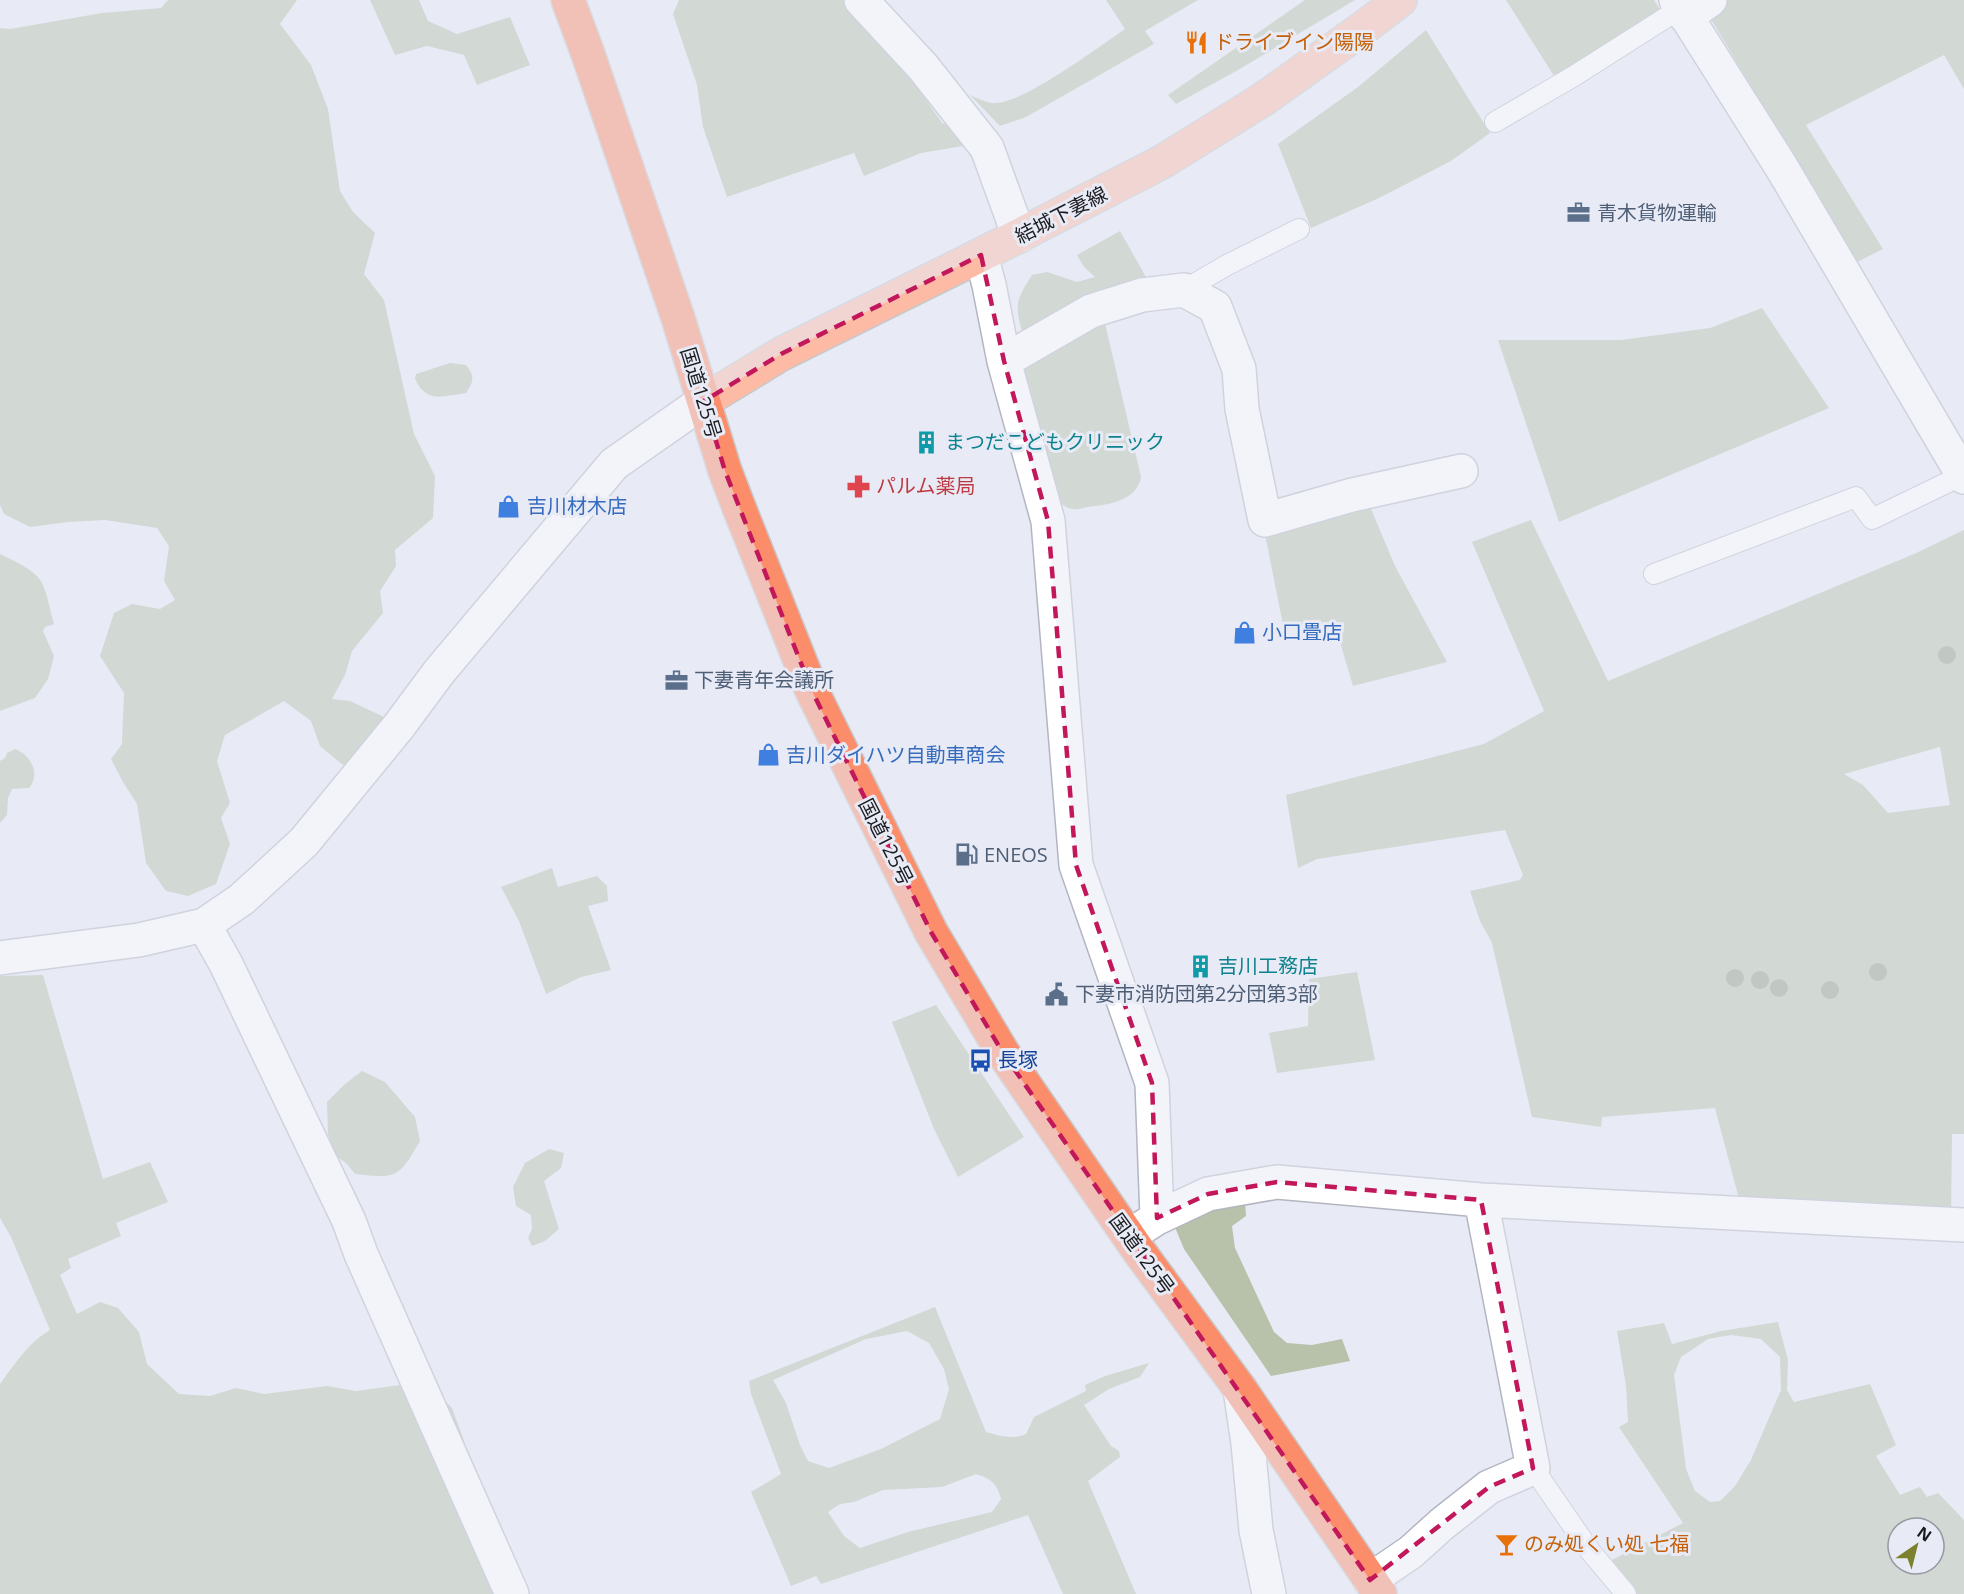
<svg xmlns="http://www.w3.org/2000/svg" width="1964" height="1594" font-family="'Open Sans','Noto Sans JP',sans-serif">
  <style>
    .green { fill: #b8c1a9; fill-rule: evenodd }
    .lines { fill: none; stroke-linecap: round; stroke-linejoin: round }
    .lane-casing { stroke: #b3b6c0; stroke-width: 22 }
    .street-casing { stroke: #b3b6c0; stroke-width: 36 }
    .primary-casing { stroke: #c8c8c9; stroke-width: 36 }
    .highway-casing { stroke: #c8c8c9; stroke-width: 36 }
    .lane { stroke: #fff; stroke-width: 20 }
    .street { stroke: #fff; stroke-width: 33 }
    .primary { stroke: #fdbba6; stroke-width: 33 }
    .highway { stroke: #fc8d6a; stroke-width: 33 }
    .tree { fill: #939d86 }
    .marked { fill: none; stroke: #c2185b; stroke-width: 4.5; stroke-dasharray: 12 8; stroke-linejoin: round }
    .labels { text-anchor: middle; stroke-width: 6; stroke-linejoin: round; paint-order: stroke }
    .food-label { font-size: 20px; fill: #c56008; stroke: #e8ebf6; text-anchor: start }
    .service-label { font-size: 20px; fill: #4e5e75; stroke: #e8ebf6; text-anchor: start }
    .street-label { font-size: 20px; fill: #1a1b1f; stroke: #e8ebf6 }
    .culture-label { font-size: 20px; fill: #0d838f; stroke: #e8ebf6; text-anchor: start }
    .health-label { font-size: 20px; fill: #be3a42; stroke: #e8ebf6; text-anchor: start }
    .shop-label { font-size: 20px; fill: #366cbe; stroke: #e8ebf6; text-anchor: start }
    .transit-label { font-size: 20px; fill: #164399; stroke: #e8ebf6; text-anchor: start }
  </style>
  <rect width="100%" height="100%" fill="#e8ebf6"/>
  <path class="green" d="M168,0H297L280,24L311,65L328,109L340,191L353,212L375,233L364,274L384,300L414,434L435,476L433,518L395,550L396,566L380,591L383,613L352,651L345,675L332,699L350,701L384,717L363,757L343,765L320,746L311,721L284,701L225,735L217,761L230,803L221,818L230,844L216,884L188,896L166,891L146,863L137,804L123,782L111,759L122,744L124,693L100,656L114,613L132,604L160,609L175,600L164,581L169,546L157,528L105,520L68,522L30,527L4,514L0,505V28L10,29L102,13L161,8Z
    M370,0H419L428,21L457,34L510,17L530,65L477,85L464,55L427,46L395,55Z
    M679,0H847L886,42L942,123L958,129L969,145L921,153L864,176L854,153L727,197L703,127L697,85L673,14Z
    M1106,0H1198L1145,31L1154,44L1026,117L1000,126L970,95C977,98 985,102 992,103C1019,107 1100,46 1125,29Z
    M1305,0H1355L1238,70L1176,104L1168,95Z
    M1506,0H1654L1663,14L1556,79Z
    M1727,0H1964V89L1944,55L1806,125L1883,249L1857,262L1712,21Z
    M1426,30L1490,133L1451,161L1379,198L1311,228L1278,144L1358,87Z
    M1120,231L1151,286L1031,333L1022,331C1014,303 1017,299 1032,275L1047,272L1077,282L1095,277L1084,267L1077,255Z
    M1762,308L1829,408L1559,522L1498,340H1621L1710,328Z
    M1104,319L1141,477C1137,501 1108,505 1087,507C1083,508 1077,510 1073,509C1064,508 1056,499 1050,493L1020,364Z
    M450,363L466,365C475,376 474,381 466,393C443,396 427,404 415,379L416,374Z
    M1369,504L1395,566L1447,662L1353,686L1335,625H1283L1265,534Z
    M1531,520L1608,681L1914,554L1964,530V1134H1952L1951,1221L1740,1203L1715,1108L1602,1117L1601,1127L1532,1117L1492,943L1480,921L1470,891L1520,880L1523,875L1505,830L1317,859L1298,868L1286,795L1484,744L1544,711L1472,542ZM1940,747L1950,805L1888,813L1863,785L1844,774Z
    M0,554C12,560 36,570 42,583C48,595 50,611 54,624L45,627L43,631L54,656L48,679L35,698L0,711Z
    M15,749C31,755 41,774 29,788L12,789L8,798L7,815L0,823V761L5,758L7,753Z
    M552,868L558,887L597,876L607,886L608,901L588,906L611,970L581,977L546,994L519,921L501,887Z
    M1357,972L1375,1060L1277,1073L1269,1033L1308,1026L1309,979Z
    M43,975L103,1179L150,1162L168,1202L116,1223L121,1236L68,1259L71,1268L60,1275L77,1314L100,1302L118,1308L139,1332L147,1364L179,1394L210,1396L236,1388L264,1394L327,1386L356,1391L400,1385L438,1394L452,1408L463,1438L479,1496L513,1594H0V1384C14,1365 29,1342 50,1330L11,1237L0,1218V976Z
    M936,1005L1024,1137L958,1177L934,1129L892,1022Z
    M362,1071L385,1082L415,1117L420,1141C399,1177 398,1179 355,1174L347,1164L335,1155L328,1134L327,1102L345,1084Z
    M549,1149L564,1153L561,1168L544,1181L559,1229L545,1241L532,1246L528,1238L532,1229L531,1215L516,1206L513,1187L525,1163Z
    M1245,1202L1246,1216L1232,1226L1235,1248L1274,1332L1287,1343L1312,1345L1342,1339L1350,1361L1271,1376L1184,1249L1172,1220Z
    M935,1307L986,1432C1000,1436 1012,1440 1026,1434L1034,1417L1086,1391L1085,1385L1105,1376L1149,1363L1140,1377L1109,1389L1084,1405L1111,1446L1119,1451L1120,1457L1088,1481L1136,1594H1063L1028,1515L821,1584L816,1576L791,1586L751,1492L781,1474L751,1394L749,1381ZM907,1331L929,1343L944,1369L949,1389L940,1419L881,1449L829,1468L808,1461L800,1445L786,1403L773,1380L866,1339ZM976,1474C991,1479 997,1483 1001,1499L992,1512L908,1532L860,1548L844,1536L828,1512L840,1504L854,1502L883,1490L942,1487Z
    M1778,1322L1788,1360L1787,1390L1794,1402L1870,1384L1896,1445L1876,1456L1900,1495L1920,1487L1927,1497L1938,1493L1964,1520V1594H1637L1608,1562L1683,1523L1619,1427L1628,1422L1626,1386L1617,1331L1664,1323L1672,1344L1721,1331ZM1731,1335L1761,1339L1780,1357L1781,1390L1751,1460L1735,1486L1720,1501L1710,1502L1695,1491L1686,1469L1674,1375L1681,1357L1708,1339ZM1898,1528H1934V1564H1898Z"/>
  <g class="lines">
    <defs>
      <path id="lane" d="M1495,122L1574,76L1681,8
        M1184,290L1227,265L1299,229
        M1654,574L1856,497L1872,519L1963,475
        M1533,1468L1590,1551L1626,1594"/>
      <path id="street" d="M861,0L923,67L987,148L1019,236
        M1676,0L1782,168L1964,477
        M1686,17L1710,0
        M981,255L989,285L1004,361L1048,521L1076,865L1152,1083L1157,1218
        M1004,361L1091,311L1142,295L1184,290L1215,307L1239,369L1242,409L1265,520L1352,495L1461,471
        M204,925L226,964L349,1221L361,1254L512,1594
        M0,958L139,940L204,925L242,899L304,842L399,726L439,672L614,464L704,401
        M1140,1229L1157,1218L1208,1194L1277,1182L1481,1200L1964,1225
        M1240,1389L1248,1443L1256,1530L1269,1594
        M1370,1580L1411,1552L1442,1524L1489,1487L1533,1468L1481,1200"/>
      <path id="primary" d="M704,401L781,354L981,255L1162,162L1262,100L1362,29L1400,0"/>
      <path id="highway" d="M568,0L588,54L678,318L725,471L738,505L812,691L931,932L1003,1053L1138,1250L1240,1389L1380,1594"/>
    </defs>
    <use href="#lane" class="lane-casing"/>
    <use href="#street" class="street-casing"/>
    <use href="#primary" class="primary-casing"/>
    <use href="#highway" class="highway-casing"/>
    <use href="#lane" class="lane"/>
    <use href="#street" class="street"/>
    <use href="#primary" class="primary"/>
    <use href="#highway" class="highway"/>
  </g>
  <g class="tree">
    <circle cx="1947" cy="655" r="9"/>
    <circle cx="1878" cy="972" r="9"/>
    <circle cx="1735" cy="978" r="9"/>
    <circle cx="1760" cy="980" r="9"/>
    <circle cx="1779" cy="988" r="9"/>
    <circle cx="1830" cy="990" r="9"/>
  </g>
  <path d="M0 0H1964V1594H0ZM981,255L1004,361L1048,521L1076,865L1152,1083L1157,1218L1208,1194L1277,1182L1481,1200L1533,1468L1489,1487L1370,1580L1003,1053L931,932L812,691L725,471L704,401L781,354Z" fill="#e8ebf6" fill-opacity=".55" fill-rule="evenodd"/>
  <path class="marked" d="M981,255L1004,361L1048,521L1076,865L1152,1083L1157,1218L1208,1194L1277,1182L1481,1200L1533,1468L1489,1487L1370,1580L1003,1053L931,932L812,691L725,471L704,401L781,354Z"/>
  <defs>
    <symbol id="restaurant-bare" viewBox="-9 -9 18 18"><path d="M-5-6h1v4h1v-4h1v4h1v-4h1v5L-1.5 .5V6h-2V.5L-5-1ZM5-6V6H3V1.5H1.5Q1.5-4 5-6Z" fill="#e8710a" stroke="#e8ebf6" stroke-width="2.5" paint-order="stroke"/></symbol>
    <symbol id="office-bare" viewBox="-9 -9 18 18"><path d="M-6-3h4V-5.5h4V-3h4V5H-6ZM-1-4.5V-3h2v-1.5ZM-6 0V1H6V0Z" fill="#5c6f8a" stroke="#e8ebf6" stroke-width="2.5" paint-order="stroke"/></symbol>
    <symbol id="building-bare" viewBox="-9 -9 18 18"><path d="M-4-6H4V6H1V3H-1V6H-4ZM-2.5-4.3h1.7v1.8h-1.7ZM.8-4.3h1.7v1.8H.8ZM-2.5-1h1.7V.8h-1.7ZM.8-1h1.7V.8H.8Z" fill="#0f9aa8" stroke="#e8ebf6" stroke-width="2.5" paint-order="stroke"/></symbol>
    <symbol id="pharmacy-bare" viewBox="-9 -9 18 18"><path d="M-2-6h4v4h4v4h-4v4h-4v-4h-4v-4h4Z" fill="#e0444e" stroke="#e8ebf6" stroke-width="2.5" paint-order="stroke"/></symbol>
    <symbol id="shop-bare" viewBox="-9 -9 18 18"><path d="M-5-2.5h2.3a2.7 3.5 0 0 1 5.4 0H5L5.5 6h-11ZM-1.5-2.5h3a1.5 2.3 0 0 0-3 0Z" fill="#3f7fe0" stroke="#e8ebf6" stroke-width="2.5" paint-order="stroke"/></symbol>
    <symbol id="fuel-bare" viewBox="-9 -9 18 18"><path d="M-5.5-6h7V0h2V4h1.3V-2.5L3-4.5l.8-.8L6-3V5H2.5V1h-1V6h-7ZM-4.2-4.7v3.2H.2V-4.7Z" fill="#5c6f8a" stroke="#e8ebf6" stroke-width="2.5" paint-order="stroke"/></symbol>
    <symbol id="civic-bare" viewBox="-9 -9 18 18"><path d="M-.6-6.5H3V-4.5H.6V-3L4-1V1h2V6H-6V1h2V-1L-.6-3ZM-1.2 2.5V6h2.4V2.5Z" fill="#5c6f8a" stroke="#e8ebf6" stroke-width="2.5" paint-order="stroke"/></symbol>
    <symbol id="bus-bare" viewBox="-9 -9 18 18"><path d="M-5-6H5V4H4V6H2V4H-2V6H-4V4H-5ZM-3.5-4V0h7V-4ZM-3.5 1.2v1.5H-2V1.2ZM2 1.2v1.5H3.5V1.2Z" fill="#1a4fb4" stroke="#e8ebf6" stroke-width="2.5" paint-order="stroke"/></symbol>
    <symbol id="bar-bare" viewBox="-9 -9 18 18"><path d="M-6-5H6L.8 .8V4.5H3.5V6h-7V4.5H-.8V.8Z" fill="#e8710a" stroke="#e8ebf6" stroke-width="2.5" paint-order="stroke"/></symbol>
  </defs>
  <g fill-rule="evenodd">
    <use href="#restaurant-bare" x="1180" y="26" width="33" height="33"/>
    <use href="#office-bare" x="1562" y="196" width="33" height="33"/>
    <use href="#building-bare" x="910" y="426" width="33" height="33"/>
    <use href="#pharmacy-bare" x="842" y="470" width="33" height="33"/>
    <use href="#shop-bare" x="492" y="490" width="33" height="33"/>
    <use href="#shop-bare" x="1228" y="616" width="33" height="33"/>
    <use href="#office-bare" x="660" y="664" width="33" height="33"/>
    <use href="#shop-bare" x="752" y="738" width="33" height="33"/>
    <use href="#fuel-bare" x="950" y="838" width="33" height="33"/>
    <use href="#building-bare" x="1184" y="950" width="33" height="33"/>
    <use href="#civic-bare" x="1040" y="978" width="33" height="33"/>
    <use href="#bus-bare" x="964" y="1044" width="33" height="33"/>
    <use href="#bar-bare" x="1490" y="1528" width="33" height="33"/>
  </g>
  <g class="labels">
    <g class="food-label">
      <text x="1214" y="49">ドライブイン陽陽</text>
      <text x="1524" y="1551">のみ処くい処 七福</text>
    </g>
    <g class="service-label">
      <text x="1597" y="220">青木貨物運輸</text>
      <text x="694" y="687">下妻青年会議所</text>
      <text x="984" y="862">ENEOS</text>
      <text x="1075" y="1001">下妻市消防団第2分団第3部</text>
    </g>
    <g class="street-label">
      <text transform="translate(1061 215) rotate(-27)" y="7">結城下妻線</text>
      <text transform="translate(701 393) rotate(73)" y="7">国道125号</text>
      <text transform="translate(886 842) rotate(63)" y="7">国道125号</text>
      <text transform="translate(1142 1254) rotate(54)" y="7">国道125号</text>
    </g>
    <g class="culture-label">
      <text x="945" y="449">まつだこどもクリニック</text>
      <text x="1218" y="973">吉川工務店</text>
    </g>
    <g class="health-label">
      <text x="876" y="493">パルム薬局</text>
    </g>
    <g class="shop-label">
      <text x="527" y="513">吉川材木店</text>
      <text x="1262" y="639">小口畳店</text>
      <text x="786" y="762">吉川ダイハツ自動車商会</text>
    </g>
    <g class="transit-label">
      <text x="998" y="1067">長塚</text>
    </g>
  </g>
  <g transform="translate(1916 1546) rotate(35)"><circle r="28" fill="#e8ebf6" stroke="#9698a0" stroke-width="1.5"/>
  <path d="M0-4.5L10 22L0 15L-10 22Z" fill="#7b812c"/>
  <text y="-9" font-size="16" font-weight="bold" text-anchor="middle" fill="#1a1b1f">N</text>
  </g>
</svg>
